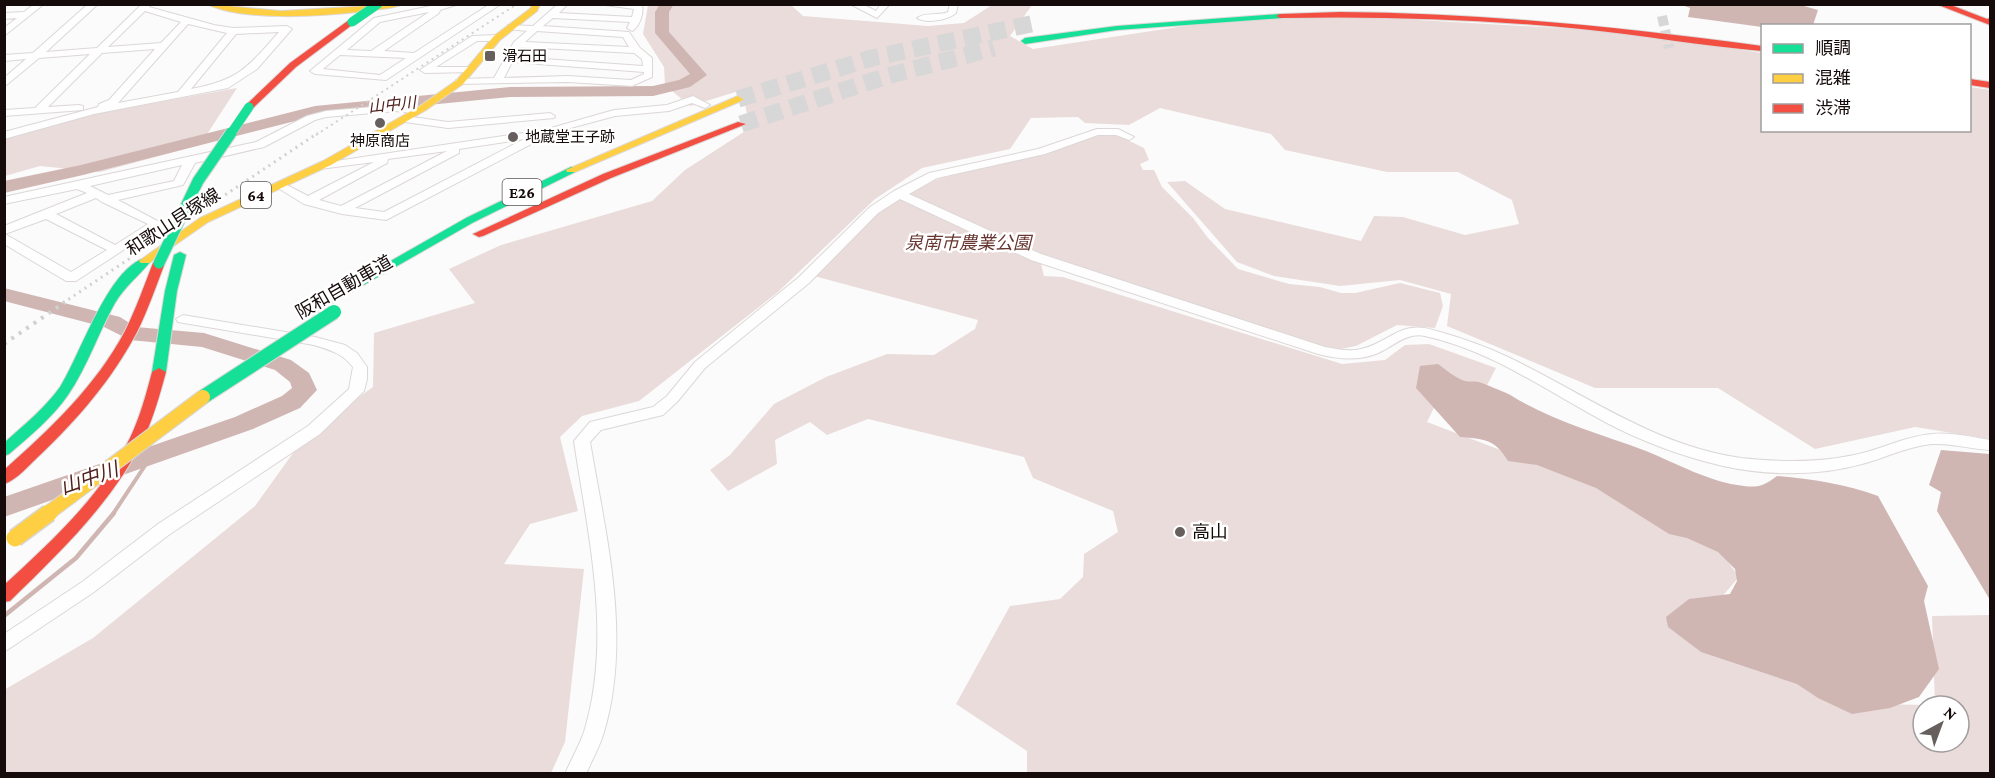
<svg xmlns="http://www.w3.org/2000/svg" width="1995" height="778" font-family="'Crimson Pro','Noto Sans JP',serif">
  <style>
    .green { fill: #eadcdb; fill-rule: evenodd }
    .water { fill: #d0b6b3 }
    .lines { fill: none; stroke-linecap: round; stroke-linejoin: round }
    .stream-far1 { stroke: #d0b6b3; stroke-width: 4 }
    .stream { stroke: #d0b6b3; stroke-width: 4.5 }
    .river { fill: #d0b6b3; fill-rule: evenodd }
    .street-tunnel { stroke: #d8d7d7; stroke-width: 10; stroke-dasharray: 10 4.5; stroke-linecap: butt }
    .highway-tunnel { stroke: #d8d7d7; stroke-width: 17; stroke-dasharray: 17 9; stroke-linecap: butt }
    .street-casing { stroke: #ddd7d7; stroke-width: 2 }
    .fast-casing { stroke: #ddd7d7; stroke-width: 2 }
    .slow-casing { stroke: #ddd7d7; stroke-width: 2 }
    .jam-casing { stroke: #ddd7d7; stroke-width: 2 }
    .street { fill: #fefefe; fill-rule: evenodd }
    .fast { fill: #16e098; fill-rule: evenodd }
    .slow { fill: #ffcf43; fill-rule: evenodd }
    .jam { fill: #f24e42; fill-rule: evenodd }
    .rail-far2 { stroke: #d2d1d1; stroke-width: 2; stroke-dasharray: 2 4; stroke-linecap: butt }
    .rail-far1 { stroke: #d2d1d1; stroke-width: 3; stroke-dasharray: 2 4.5; stroke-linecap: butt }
    .rail { stroke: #d2d1d1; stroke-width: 4; stroke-dasharray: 3 6; stroke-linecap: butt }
    .fast-bridge-far2-casing { stroke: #d8d6d6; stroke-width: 10; stroke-linecap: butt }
    .fast-bridge-far1-casing { stroke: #d8d6d6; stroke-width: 13; stroke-linecap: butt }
    .fast-bridge-casing { stroke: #d8d6d6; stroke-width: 16; stroke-linecap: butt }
    .slow-bridge-far1-casing { stroke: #d8d6d6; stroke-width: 16; stroke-linecap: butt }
    .slow-bridge-casing { stroke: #d8d6d6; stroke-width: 20; stroke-linecap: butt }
    .fast-bridge-far2 { stroke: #16e098; stroke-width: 9 }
    .fast-bridge-far1 { stroke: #16e098; stroke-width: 11 }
    .fast-bridge { stroke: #16e098; stroke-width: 14 }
    .slow-bridge-far1 { stroke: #ffcf43; stroke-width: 14 }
    .slow-bridge { stroke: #ffcf43; stroke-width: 17 }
    .poi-dot { fill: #665f5e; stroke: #fff; stroke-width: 2 }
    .labels { text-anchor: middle; stroke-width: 5; stroke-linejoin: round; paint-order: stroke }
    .far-poi-label { font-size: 15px; fill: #150b0a; stroke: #fff; text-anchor: start }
    .far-water-label { font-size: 16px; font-style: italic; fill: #51211d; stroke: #fff }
    .shield { fill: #fff; stroke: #5b5454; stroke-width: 1.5 }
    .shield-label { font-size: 16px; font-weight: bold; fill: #150b0a }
    .street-label { font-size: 18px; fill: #150b0a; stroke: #fff }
    .park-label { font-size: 18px; font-style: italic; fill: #683630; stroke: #fff }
    .poi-label { font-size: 18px; fill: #150b0a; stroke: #fff; text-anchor: start }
    .water-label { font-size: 20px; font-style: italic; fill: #51211d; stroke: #fff }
  </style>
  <rect width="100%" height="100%" fill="#fbfbfb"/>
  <path class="green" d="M648,5H791L803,16L928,26L964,23L992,5H1032L1010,36L1033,49L1224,20L1314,14L1611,31L1762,53V130H1970V87L1990,90V439L1915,427L1815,449L1718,388H1595L1447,326L1451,294L1400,280L1340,286L1274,276L1237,262L1167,182L1185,181L1225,209L1361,241L1374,216L1403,217L1465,235L1519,224L1512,200L1458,172H1387L1285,150L1271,134L1160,108L1129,125L1085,123L1078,117L1031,118L1010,149L922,168L875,199L778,292L639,401L582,416L560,437L578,511L530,524L504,564L584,569L565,742L551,773H5L4,690L93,638L255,506L306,435L373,387L374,333L475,303L449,269L501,245L652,201L685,170L750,128L742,90L690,106L665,85L664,67L643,34Z
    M237,88L200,145L100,172L40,166L5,176V139L99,113Z
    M1099,133H1113L1144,148L1149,160L1140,164L1143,170H1154L1162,187L1193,218L1208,238L1238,269L1289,284L1320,287L1341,293H1355L1400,283L1440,293L1443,306L1435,328L1397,325L1356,346L1341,349L1321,347L1039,256L1044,276L1063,277L1342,364L1385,360L1405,345L1429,344L1496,368L1485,389L1448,379L1427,422L1582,481L1718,548L1739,577L1719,600L1848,704L1935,705L1932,616L1990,615V773H1027V751L956,704L1010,606L1060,599L1083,577L1084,554L1118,532L1113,511L1033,478L1024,457L868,419L827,435L810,422L775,440L777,464L728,491L710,470L730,455L774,404L826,377L887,354L934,355L975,329L978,320L814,276L877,212L935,180ZM1923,706H1959V742H1923Z"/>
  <path class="water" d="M1797,4L1818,10L1813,25L1762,27L1688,17L1690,8L1682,5Z
    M1438,364C1446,370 1456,378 1465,381C1469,382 1474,381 1479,382C1482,383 1510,394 1512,396C1552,421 1601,434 1646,451C1678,464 1709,482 1744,486C1759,488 1765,485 1777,476C1812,479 1845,484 1878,496L1928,586L1924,601L1939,669L1919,697L1890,708L1852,714L1818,698L1797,684L1701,652L1668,627L1666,617L1689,599L1730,594L1737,581L1735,569L1718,552L1687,538L1669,534L1596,488L1537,465L1508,461C1495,439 1484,439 1460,437L1416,388L1420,366Z
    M1941,450L1990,454V600L1937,511L1941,492L1929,485Z"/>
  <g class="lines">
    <path class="stream-far1" d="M113,514L150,458"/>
    <path class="stream" d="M4,616L76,558L114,513"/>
    <path class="river" d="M660,4H674L669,12V32L707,75L690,87L653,96L510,97L315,116L83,175L4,193V181L81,165L315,106L510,87L653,86L679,80L690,74L655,33V12Z
      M4,288L120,317L136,327L204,333L291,360L309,373L317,390L300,408L253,429L4,517V497L235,417L282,396L292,388L290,382L275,370L202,347L130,340L104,327L4,301Z"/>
    <path class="street-tunnel" d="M1662,16L1669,48"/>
    <path class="highway-tunnel" d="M738,99L872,58L1040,22
      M741,124L887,76L994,48"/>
    <defs>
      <path id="street" d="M34,4H44L4,36V28L17,18L4,19V13L24,12Z
        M88,4H98L46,52L97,48L142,4H151L149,7L214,25L233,28L287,26L292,29L257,69L228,88L94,114L4,139V132L98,107L99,104L109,100L155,49L102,53L48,107L79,105L83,106V110L4,116V110L35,108L90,54L39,58L4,87V78L26,59L4,61V55L33,53ZM145,11L181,22L161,43L108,47ZM188,24L227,33L178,92L118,103ZM279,32C248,67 239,80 191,89L236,34Z
        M440,4H459L440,10L439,13L384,51L414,53L490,4H501L386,80L315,74L310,71L374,18ZM429,12L371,51L347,50L380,22ZM340,55L406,58L380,75L323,69Z
        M558,4H568L559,13L632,17L634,9L598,4H642C644,12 640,27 632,31L627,28L630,22L553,18L543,26L629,32L640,48L652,58V77L632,86L568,82L456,84V80L460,79L494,78L514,42L527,31L508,29V25L533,26ZM537,31L623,37L629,47L525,42ZM520,47L634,53L642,59L643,66L515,57ZM512,62L644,72V74L631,80L568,76L504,78Z
        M850,4H862L876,11L881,4H890L877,18Z
        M950,4H958L956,13C948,20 926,24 917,18C925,12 938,16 948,12Z
        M472,36L497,35L502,38L497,41H477L436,67H470L473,68V72L425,73L420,70Z
        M693,96L710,105L705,108L692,103L669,111L615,116L537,137V141L386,220L342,214L304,204L273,185L275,183H283L308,196L374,162L320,169L316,168V164L544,130L614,110L667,105ZM524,139L384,212L355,208L459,153V149ZM447,151L341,206L319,200L387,163L388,159Z
        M397,105L423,111L418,114L397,111L326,117L315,120L264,147L195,163L183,185L118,200L163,224L76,281H66L4,244V226L87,193L77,189L4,204V197L256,142L307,116L326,111ZM182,165L174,181L108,195L90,186ZM96,198L102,202L148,224L115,245L56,214ZM46,219L107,250L71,272L5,234Z
        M550,113L555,116L554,118L448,128L405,122L400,119L405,116L448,122Z
        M1097,129H1118L1134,137L1129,140L1116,135H1098L1045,154L937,178L909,194L1041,254L1325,347C1337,349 1349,352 1361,349C1389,343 1400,320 1433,330C1459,337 1485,346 1510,358C1585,394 1655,446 1741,458C1778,462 1817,463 1854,455C1880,450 1905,436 1932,434C1951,432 1972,437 1990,440V450C1971,449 1952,443 1932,444C1908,446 1885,458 1862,464C1819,476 1767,476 1723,466C1681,456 1643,442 1605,422C1547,391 1490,350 1425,336C1406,332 1393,347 1376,354C1357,361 1337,359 1318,354L1031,260L900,199L878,213L809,283L705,368L677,402L663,415L601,430L590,442C606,536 632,637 604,732C600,746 592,760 586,774H565C571,760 579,746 584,732C613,637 588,536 574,441L590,422L653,407L667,396L695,362L799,277L870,207L894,191L929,173L1038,149Z
        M183,315L315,337L345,345L357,353L367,367V379L364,391L320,434L170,534L94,592L4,652V634L82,582L158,524L308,426L349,389L353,367C342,353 330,350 314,345L178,322L176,319Z"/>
      <path id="fast" d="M1280,14H1283V18L1117,30L1025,44L1021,41L1025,38L1117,26Z
        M571,167L575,168V172L474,222L320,310L316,311L310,307L466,218Z
        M180,252L186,255L177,291L166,372L159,376L152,372L165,291L174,255Z
        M145,258L151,261C139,276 125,286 115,303C98,333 88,366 68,395C52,418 30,436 9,454L4,456V443C24,425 45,408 60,387C80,356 108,268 145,258Z"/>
      <path id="slow" d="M207,4L281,11L403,4C392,9 377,9 366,11C325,16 244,22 207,4Z
        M532,4H540L537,11L500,40L463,84L426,110L331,165L208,222L149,263H141L139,261L200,218L323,161L420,106L457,80L494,36L531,8Z
        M738,96L743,99L741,101L575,172H567L566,170Z"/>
      <path id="jam" d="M1936,4H1948L1987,19L1990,18V25Z
        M1340,12C1482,13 1622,27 1762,46V51C1702,46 1642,35 1581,29C1481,19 1381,16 1280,18L1276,16L1280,14Z
        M349,20L356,22L296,67L252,109H246V105L290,63Z
        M1970,79L1990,82V88L1970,85Z
        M738,122L746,124L611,178L483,236L479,237L473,234L603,174Z
        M159,260L165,263C156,286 148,310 137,332C113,378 78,419 40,455C30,464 17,480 4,484V470C50,429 96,386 125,331C136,309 144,286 153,263Z
        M159,368L166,372C160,394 154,416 144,438C113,502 60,552 10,601L4,602V585C51,542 101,496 130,438C140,417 146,395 152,372Z"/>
    </defs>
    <use href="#street" class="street-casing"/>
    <use href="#fast" class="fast-casing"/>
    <use href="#slow" class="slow-casing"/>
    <use href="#jam" class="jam-casing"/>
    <use href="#street" class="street"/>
    <use href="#fast" class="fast"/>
    <use href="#slow" class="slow"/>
    <use href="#jam" class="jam"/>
    <path class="rail-far2" d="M316,135L517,4"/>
    <path class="rail-far1" d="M63,303L318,133"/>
    <path class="rail" d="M4,344L65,302"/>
    <defs>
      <path id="fast-bridge-far2" d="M352,22L378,4
        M230,135L249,107"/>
      <path id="fast-bridge-far1" d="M159,263L198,181L231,133"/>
      <path id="fast-bridge" d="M203,397L334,312"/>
      <path id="slow-bridge-far1" d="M47,514L203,397"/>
      <path id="slow-bridge" d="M15,538L49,513"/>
    </defs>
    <use href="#fast-bridge-far2" class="fast-bridge-far2-casing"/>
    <use href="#fast-bridge-far1" class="fast-bridge-far1-casing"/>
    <use href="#fast-bridge" class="fast-bridge-casing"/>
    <use href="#slow-bridge-far1" class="slow-bridge-far1-casing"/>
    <use href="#slow-bridge" class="slow-bridge-casing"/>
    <use href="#fast-bridge-far2" class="fast-bridge-far2"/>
    <use href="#fast-bridge-far1" class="fast-bridge-far1"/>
    <use href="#fast-bridge" class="fast-bridge"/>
    <use href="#slow-bridge-far1" class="slow-bridge-far1"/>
    <use href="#slow-bridge" class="slow-bridge"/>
  </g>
  <g class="poi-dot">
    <rect x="484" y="50" width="12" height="12" rx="3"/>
    <circle cx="380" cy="123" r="6"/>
    <circle cx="513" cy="137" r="6"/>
    <circle cx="1180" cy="532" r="6"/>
  </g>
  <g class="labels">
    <g class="far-poi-label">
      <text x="502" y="61">滑石田</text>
      <text x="525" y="142">地蔵堂王子跡</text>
      <text x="380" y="146" text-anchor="middle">神原商店</text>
    </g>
    <g class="far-water-label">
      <text transform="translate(392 104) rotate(-6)" y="6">山中川</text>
    </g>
    <g class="shield">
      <rect x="502.5" y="179" width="39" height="26" rx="4.5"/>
      <rect x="241" y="182" width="30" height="26" rx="4.5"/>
    </g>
    <g class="shield-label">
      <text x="522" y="198">E26</text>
      <text x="256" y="201">64</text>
    </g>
    <g class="street-label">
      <text transform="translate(173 222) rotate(-33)" y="6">和歌山貝塚線</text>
      <text transform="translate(344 287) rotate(-30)" y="6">阪和自動車道</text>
    </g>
    <g class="park-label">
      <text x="968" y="249">泉南市農業公園</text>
    </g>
    <g class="poi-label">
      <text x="1192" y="538">高山</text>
    </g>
    <g class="water-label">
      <text transform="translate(89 478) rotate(-19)" y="7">山中川</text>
    </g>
  </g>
  <rect width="1995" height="778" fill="none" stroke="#150b0a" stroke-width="12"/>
  <rect x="1761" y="24" width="210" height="108" fill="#ffffff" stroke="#a19d9d" stroke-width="1.5"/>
  <rect x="1773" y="44" width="30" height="9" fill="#16e098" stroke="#a19d9d" stroke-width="1.5"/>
  <text x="1815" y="54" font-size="18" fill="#150b0a">順調</text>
  <rect x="1773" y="74" width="30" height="9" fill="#ffcf43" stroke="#a19d9d" stroke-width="1.5"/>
  <text x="1815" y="84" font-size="18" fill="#150b0a">混雑</text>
  <rect x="1773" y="104" width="30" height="9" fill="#f24e42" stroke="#a19d9d" stroke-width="1.5"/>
  <text x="1815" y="114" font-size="18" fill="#150b0a">渋滞</text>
  <g transform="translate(1941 724) rotate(41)"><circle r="28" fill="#ffffff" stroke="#a19d9d" stroke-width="1.5"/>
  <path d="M0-4.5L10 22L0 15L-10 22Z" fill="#665f5e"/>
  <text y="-9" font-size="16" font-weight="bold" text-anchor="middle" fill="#150b0a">N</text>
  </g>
</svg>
